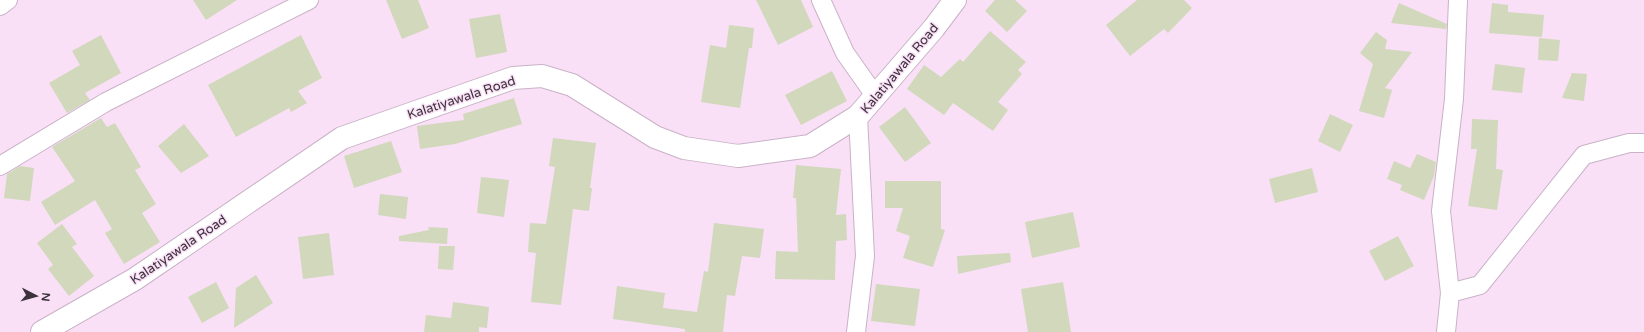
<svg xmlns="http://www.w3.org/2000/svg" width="1644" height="332" font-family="'Varela Round',sans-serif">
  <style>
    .building { fill: #d1d8bc }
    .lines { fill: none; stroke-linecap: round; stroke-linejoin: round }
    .street-casing { stroke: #c9b2c7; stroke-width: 20 }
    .secondary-casing { stroke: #c9b2c7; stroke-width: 24 }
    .street { stroke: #fff; stroke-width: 18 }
    .secondary { stroke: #fff; stroke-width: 22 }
    .labels { text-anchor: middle; stroke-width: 3; stroke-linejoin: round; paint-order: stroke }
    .street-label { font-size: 13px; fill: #3c323b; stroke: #f9e0f6 }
  </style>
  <rect width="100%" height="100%" fill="#f9e0f6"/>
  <path class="building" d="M193,0H237L206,20Z
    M386,0H418L429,28L402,39Z
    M756,0H801L813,27L778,45Z
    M995,0H1015L1027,11L1007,32L985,11Z
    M1137,0H1184L1192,8L1168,33L1164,29L1130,56L1106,25Z
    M1399,3L1447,24L1446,29L1391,23Z
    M1492,3L1508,5V12L1544,15L1542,37L1489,33Z
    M500,14L507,52L476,58L469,19Z
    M729,25L754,28L752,48H749L740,108L701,102L710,45L726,48Z
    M990,31L1026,62L1018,70L1022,74L998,102L1008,110L993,131L953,103L944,115L907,89L924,65L941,77L960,59L963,62Z
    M1376,32L1387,40L1385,49L1412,52L1385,88L1392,90L1384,118L1359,111L1373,64L1360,53Z
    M101,35L121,73L85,93L90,100L67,113L49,83L80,65L72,51Z
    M301,35L322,78L298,91L307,103L291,112L289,108L236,137L208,85Z
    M1539,38L1560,40L1558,61L1538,60Z
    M1495,64L1525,68L1522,93L1492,90Z
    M832,71L847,101L801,125L785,95Z
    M1572,73L1587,74L1584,101L1562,98Z
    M514,98L522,124L455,144L420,149L417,126L464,120L463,114Z
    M905,107L931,143L905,162L879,127Z
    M1330,114L1353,125L1340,152L1318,141Z
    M101,118L107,127L115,123L141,167L135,170L156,204L142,213L160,242L124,264L105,233L112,229L95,200L55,225L41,202L75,181L52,147Z
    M1472,119L1498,120L1496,169L1503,170L1497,210L1468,206L1477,149H1471Z
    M184,124L209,156L181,173L158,146Z
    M553,138L596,143L590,188H592L589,211L573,209L561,305L531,302L536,253L528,252L530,223L546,224L555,167L549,166Z
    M391,141L402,172L354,188L344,156Z
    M1417,154L1436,162L1434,176L1424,200L1400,190L1402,185L1387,179L1394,161L1410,168Z
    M796,165L841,169L836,215L846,214L847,240L836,241L835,280L775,279L776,251L798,252L796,198H793Z
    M20,166L34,168L30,201L4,198L7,174Z
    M1312,168L1318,192L1275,203L1269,179Z
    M481,177L509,180L504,217L477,213Z
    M885,181H941V229L945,230L933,267L903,258L910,236L896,231L903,208H885Z
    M380,194L408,197L406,219L378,215Z
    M1073,212L1080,247L1032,258L1025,222Z
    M714,223L764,229L760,258L742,256L735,296L727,295L723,332H685V329L613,319L617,286L665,293L663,308L697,312L704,271L708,272Z
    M62,224L77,244L72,247L94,276L69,296L48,269L53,265L37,243Z
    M428,227L448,228L447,244L399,241V236L429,230Z
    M329,233L334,275L303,279L298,237Z
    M1398,236L1414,266L1385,281L1369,251Z
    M439,246H455L453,270L438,269Z
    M1010,253L1011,262L958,274L957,256Z
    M256,275L273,303L234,328L236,288Z
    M216,282L229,308L202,323L188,297Z
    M1063,282L1071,332H1028L1021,289Z
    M876,284L920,289L915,326L871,321Z
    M453,302L489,307L487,328L479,327V332H424L426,315L451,318Z"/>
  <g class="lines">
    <defs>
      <path id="street" d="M821,0L845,53L876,97
        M0,6L8,0
        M0,166L106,102L309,0
        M1450,293L1480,285L1584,155L1629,143H1644
        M856,332L865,256L858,116
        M1446,332L1450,293L1441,211L1454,99L1458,0"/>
      <path id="secondary" d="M42,332L135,279L342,138L513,78L542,76L572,85L655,137L684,148L738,156L810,146L858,116L934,28L955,0"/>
    </defs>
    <use href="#street" class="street-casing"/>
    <use href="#secondary" class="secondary-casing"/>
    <use href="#street" class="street"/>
    <use href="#secondary" class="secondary"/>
  </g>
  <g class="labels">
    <g class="street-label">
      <text transform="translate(899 68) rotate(-50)" y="5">Kalatiyawala Road</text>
      <text transform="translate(461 97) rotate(-18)" y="5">Kalatiyawala Road</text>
      <text transform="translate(178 249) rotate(-34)" y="5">Kalatiyawala Road</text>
    </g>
  </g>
  <g transform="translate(36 296) rotate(96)" stroke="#f9e0f6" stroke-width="3" paint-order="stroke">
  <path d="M0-3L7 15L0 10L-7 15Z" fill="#3c323b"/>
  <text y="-6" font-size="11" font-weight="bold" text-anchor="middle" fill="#3c323b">N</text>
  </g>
</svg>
